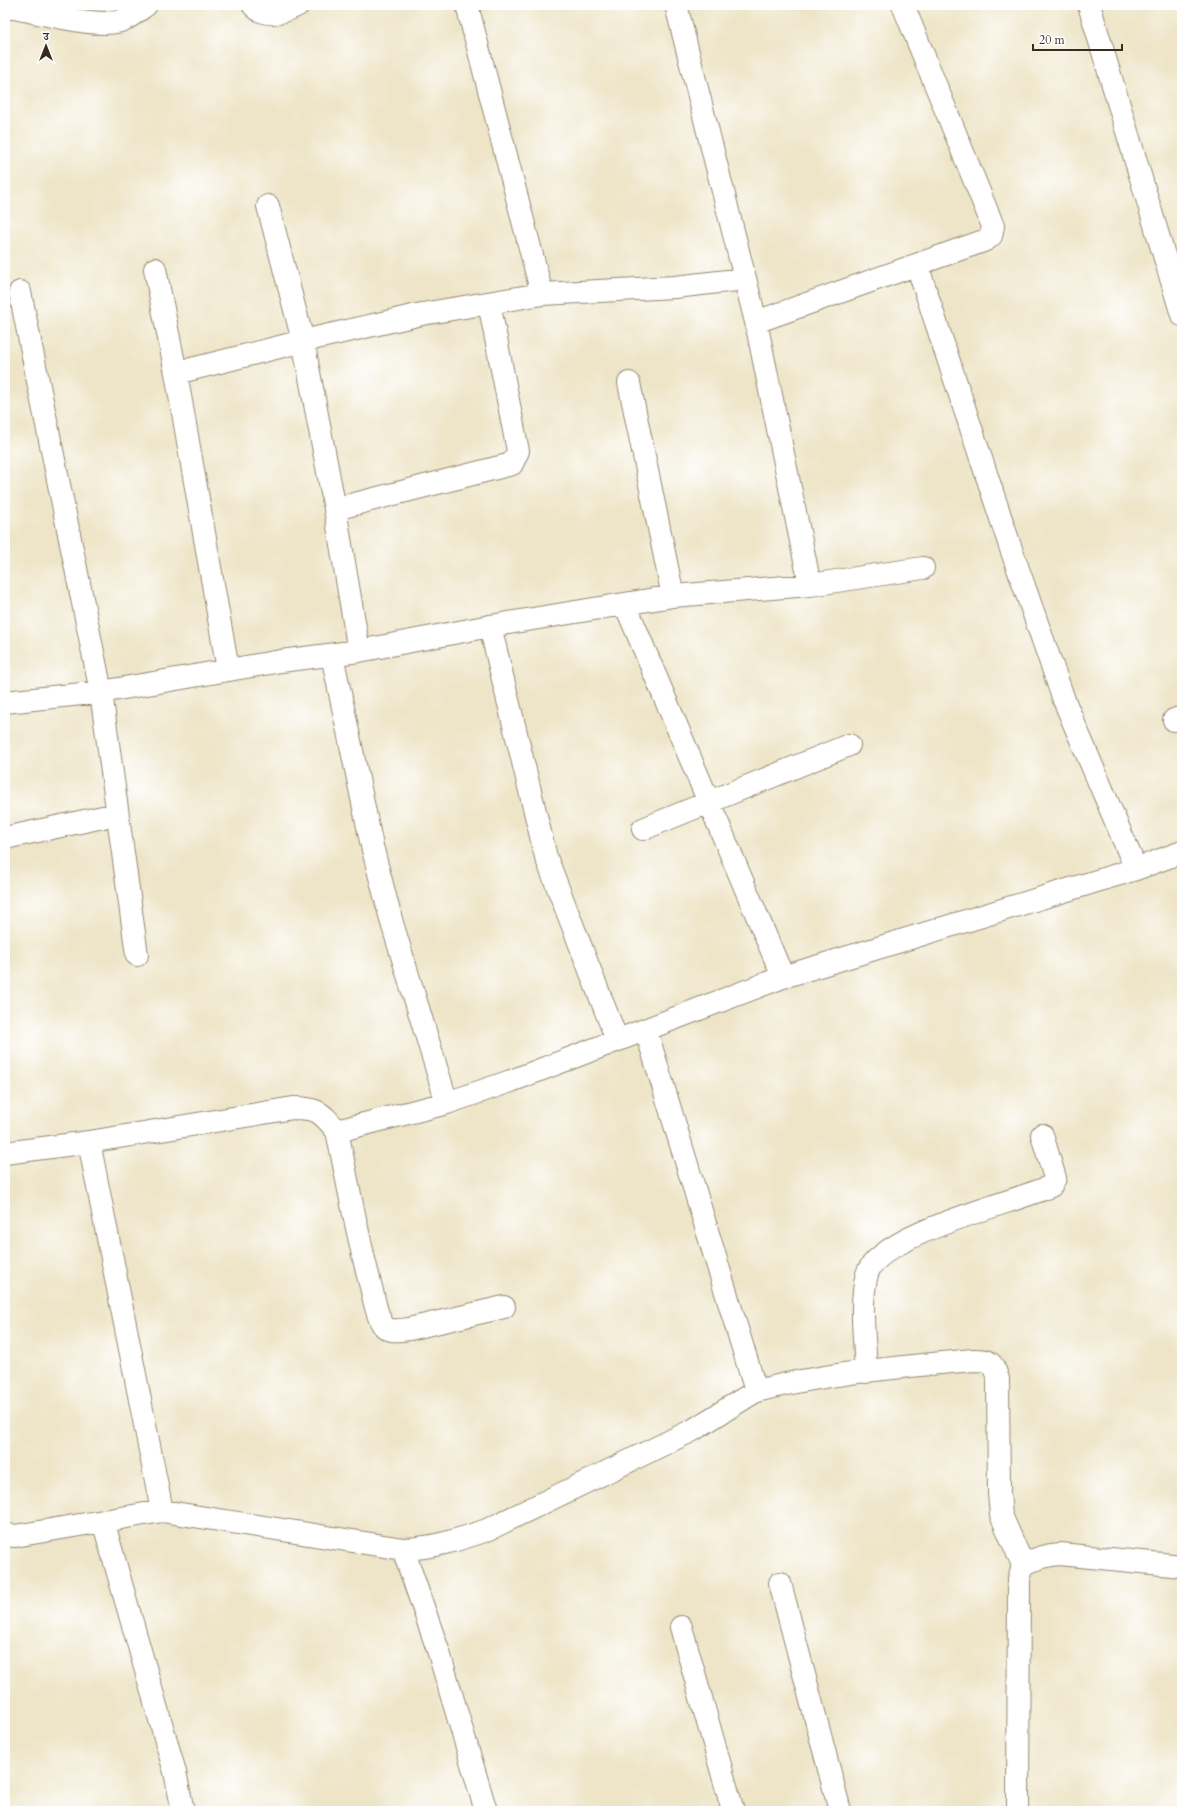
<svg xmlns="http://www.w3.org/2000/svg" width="1187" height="1816" font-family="Cardo,'Noto Serif Devanagari',serif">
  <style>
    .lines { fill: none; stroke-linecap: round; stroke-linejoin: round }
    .minor-casing { stroke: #948873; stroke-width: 24 }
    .minor { stroke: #fff; stroke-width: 22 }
  </style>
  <rect width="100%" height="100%" fill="#fff"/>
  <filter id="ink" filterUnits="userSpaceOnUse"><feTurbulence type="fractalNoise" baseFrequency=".025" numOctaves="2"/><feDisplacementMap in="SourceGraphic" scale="8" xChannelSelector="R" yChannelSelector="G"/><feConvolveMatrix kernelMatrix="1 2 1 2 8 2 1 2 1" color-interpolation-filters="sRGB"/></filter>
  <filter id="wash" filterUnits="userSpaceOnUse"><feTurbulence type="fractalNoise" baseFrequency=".012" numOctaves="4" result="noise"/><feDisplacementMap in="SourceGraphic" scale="16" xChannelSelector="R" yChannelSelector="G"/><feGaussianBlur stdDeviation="0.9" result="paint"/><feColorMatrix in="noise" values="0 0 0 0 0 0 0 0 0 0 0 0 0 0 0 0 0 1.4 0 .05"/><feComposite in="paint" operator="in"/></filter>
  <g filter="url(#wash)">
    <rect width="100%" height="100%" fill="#eee5c8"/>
  </g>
  <g filter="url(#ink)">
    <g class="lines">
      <defs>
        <path id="minor" d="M253,5C265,18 283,13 298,5
          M467,5L542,294
          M676,5L756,322L810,585
          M1089,5L1182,315
          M5,8H13C38,12 101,30 123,20C131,17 139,10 146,5
          M268,206L303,341L335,509L359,651
          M917,265L1010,546L1064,700L1136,869
          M155,269L176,373L228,670
          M20,292L101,692L137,955
          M756,322L986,240L991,236L993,226L903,5
          M176,373L303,341L422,314L542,294L675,287L745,279
          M629,383L673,596
          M335,509L512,464L518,451L489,303
          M625,604L783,977L1136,869L1182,852
          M490,626L546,857L617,1040
          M332,655L372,846L392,923L447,1103
          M5,702L101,692L281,661L359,651L490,626L673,596L810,585L923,568
          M1174,720L1182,717
          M643,829L849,745
          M5,838L117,814
          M337,1131C348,1183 357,1235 371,1287C374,1298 376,1315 383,1325C389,1333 400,1330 409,1329L504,1307
          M89,1142L162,1511
          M5,1153L89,1142L293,1108C318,1108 321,1112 337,1131L447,1103L511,1081L783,977
          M866,1372C865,1341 859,1305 867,1274C879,1234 1013,1203 1051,1186L1055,1178L1042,1135
          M756,1391C827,1373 900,1367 973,1360C990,1360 993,1362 998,1379L999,1493L1001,1515L1023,1565
          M103,1521L175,1772L183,1811
          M5,1535L15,1536L162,1511L403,1549C433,1548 458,1540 487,1530L693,1430L756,1391L646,1030
          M403,1549L439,1653L486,1811
          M780,1583L840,1811
          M681,1627L733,1811
          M1018,1811L1019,1579L1023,1565C1036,1558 1046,1555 1060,1554L1182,1566"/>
      </defs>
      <use href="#minor" class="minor-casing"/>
      <use href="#minor" class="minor"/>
    </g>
  </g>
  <rect width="1187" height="1816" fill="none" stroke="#fff" stroke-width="20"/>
  <g transform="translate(46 46)" stroke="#ffffff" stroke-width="3" paint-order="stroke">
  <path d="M0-3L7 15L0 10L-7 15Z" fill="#3b2a1e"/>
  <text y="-6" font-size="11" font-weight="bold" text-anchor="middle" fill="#3b2a1e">उ</text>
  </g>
  <path d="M1033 44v6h89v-6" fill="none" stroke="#3b2a1e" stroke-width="2"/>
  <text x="1039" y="44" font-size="12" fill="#3b2a1e" stroke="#ffffff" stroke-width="3" paint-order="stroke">20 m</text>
</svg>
